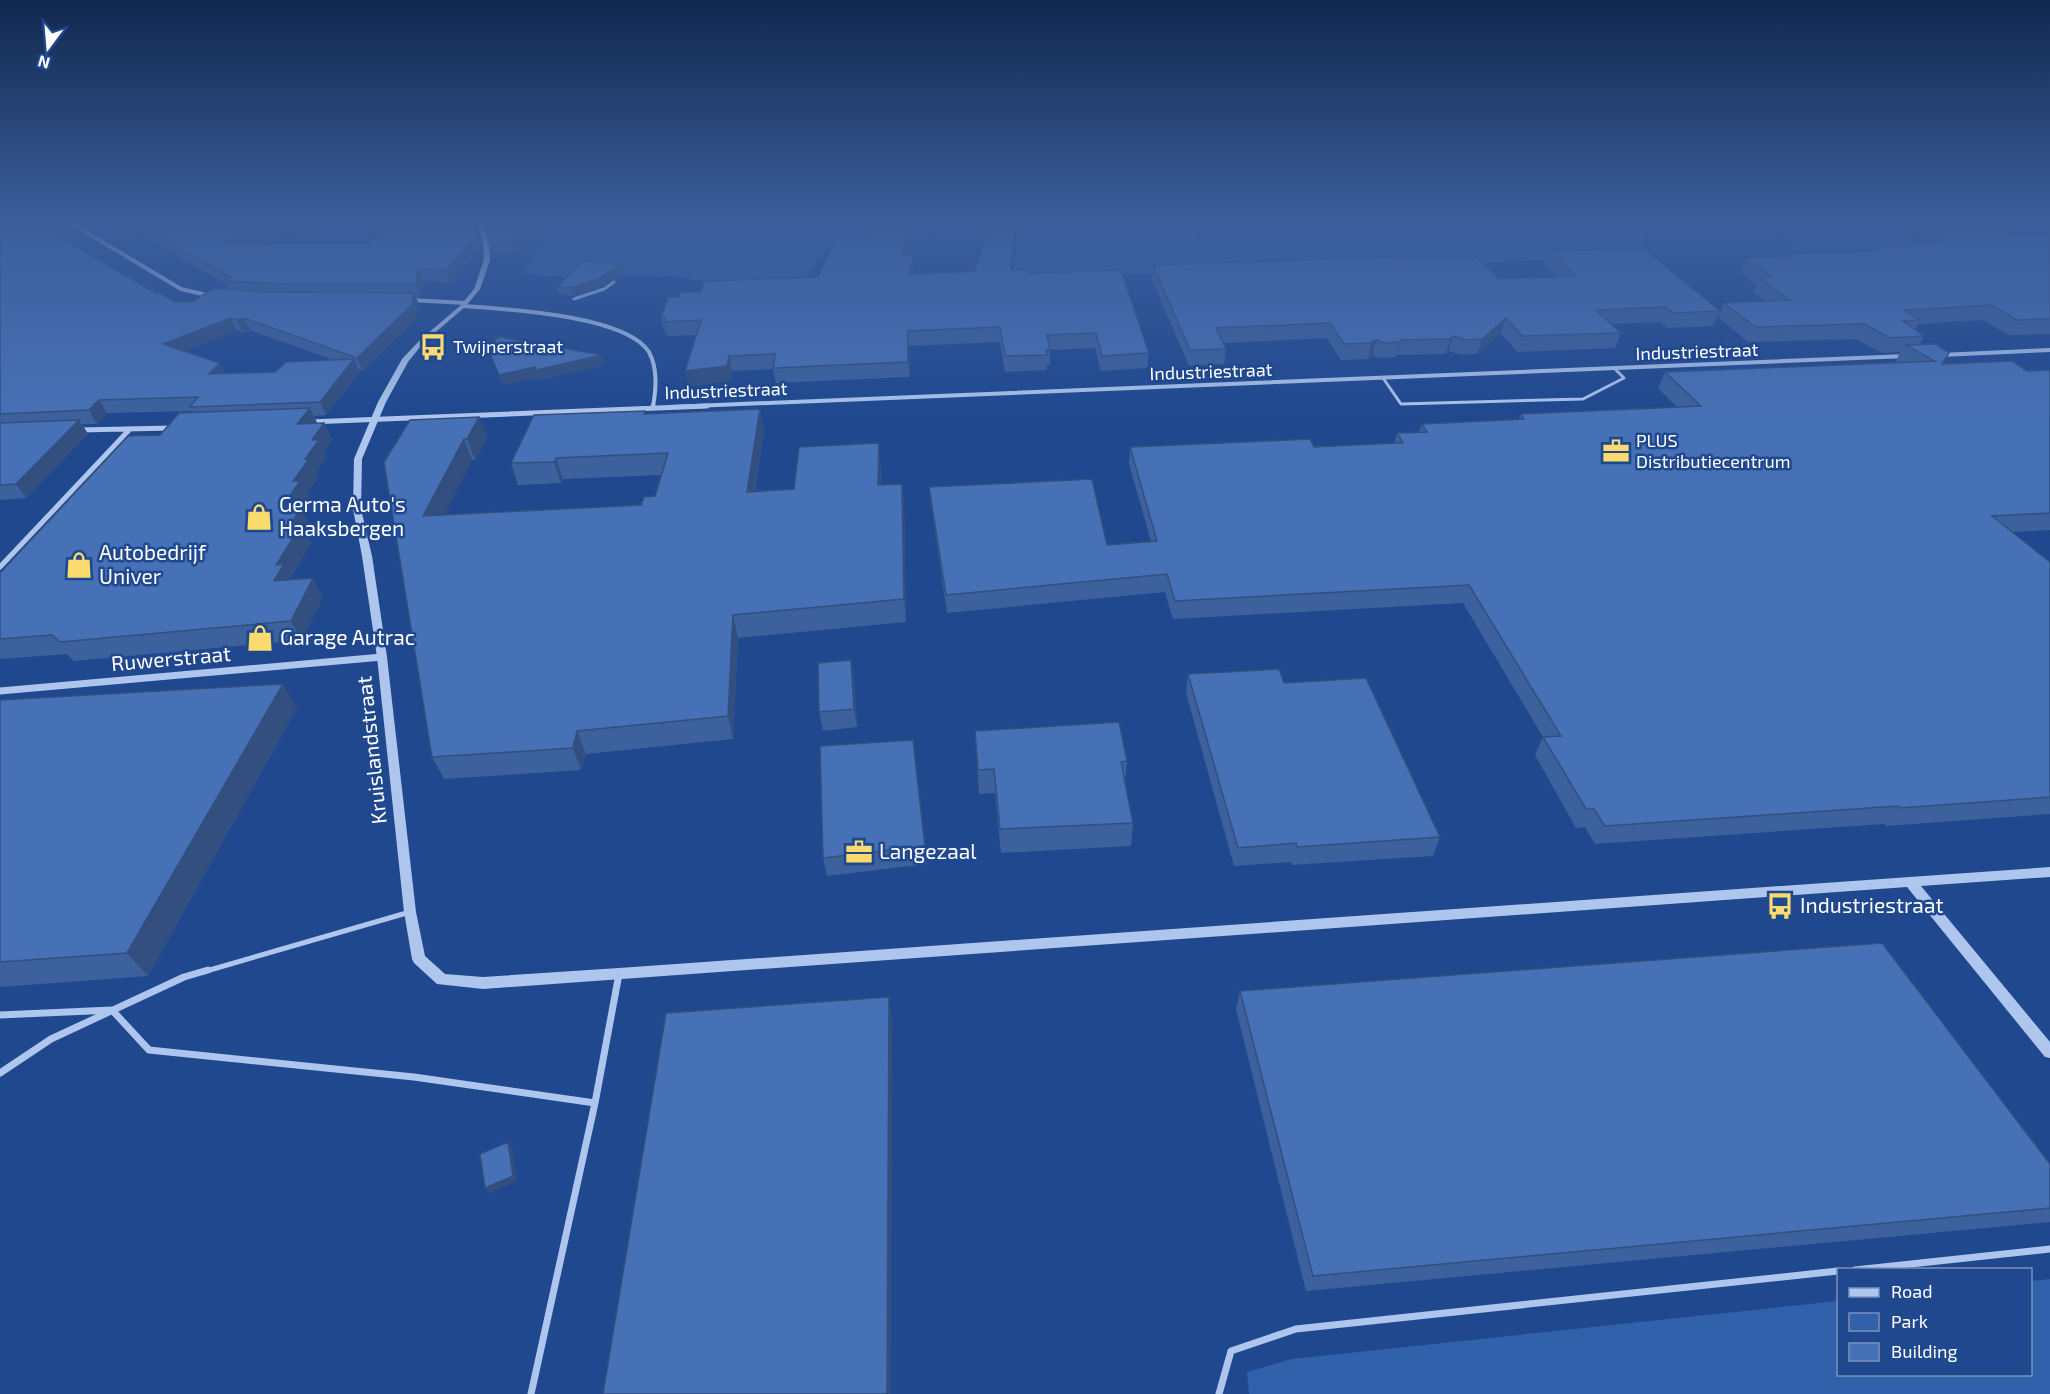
<svg xmlns="http://www.w3.org/2000/svg" width="2050" height="1394" font-family="'Exo 2',sans-serif">
  <style>
    .green { fill: #3261ac }
    .lines { fill: none; stroke-linecap: round; stroke-linejoin: round }
    .service-far2 { stroke: #aec6ed; stroke-width: 3 }
    .service-far1 { stroke: #aec6ed; stroke-width: 5 }
    .service { stroke: #aec6ed; stroke-width: 7 }
    .minor-far2 { stroke: #aec6ed; stroke-width: 4 }
    .minor-far1 { stroke: #aec6ed; stroke-width: 5 }
    .minor { stroke: #aec6ed; stroke-width: 7 }
    .tertiary { fill: #aec6ed; fill-rule: evenodd }
    .wall { fill: #3d619d; fill-rule: evenodd }
    .shaded-wall { fill: #324f7f }
    .building { fill: #4771b6; stroke: #324f7f; stroke-width: 1.5 }
    .labels { text-anchor: middle; stroke-width: 5; stroke-linejoin: round; paint-order: stroke }
    .far-poi-label { font-size: 18px; fill: #fff; stroke: #1f488f; text-anchor: start }
    .far-street-label { font-size: 18px; fill: #fff; stroke: #1f488f }
    .poi-label { font-size: 21px; fill: #fff; stroke: #1f488f; text-anchor: start }
    .street-label { font-size: 21px; fill: #fff; stroke: #1f488f }
  </style>
  <rect width="100%" height="100%" fill="#1f488f"/>
  <path class="green" d="M556,222H937L927,239L834,238L799,285L713,283L677,277L604,274L580,279L522,273Z
    M1018,222H1147L1151,230H1192L1196,241H1268L1263,233L1306,231L1300,222H1375L1410,235L1442,222H1639L1644,257L1013,278Z
    M1774,222H1904L1911,234L1930,247L1795,252Z
    M2050,1279V1394H1249L1247,1372L1292,1359L1838,1301V1374H2030L2031,1281Z"/>
  <g class="lines">
    <path class="service-far2" d="M574,299L604,289L614,282
      M1383,378L1401,404L1583,399L1624,378L1615,369"/>
    <path class="service-far1" d="M203,972L410,912"/>
    <path class="service" d="M0,1015L112,1010L149,1050L414,1077L595,1103
      M0,1073L51,1039L184,977L208,970
      M1855,1270L2050,1249
      M531,1394L595,1103L619,974
      M1219,1394L1231,1351L1296,1329L1838,1271"/>
    <path class="minor-far2" d="M69,222L181,289L211,296
      M410,300L466,303
      M463,306C505,309 626,315 649,352C658,369 656,389 653,407
      M1940,355L2050,350
      M670,407L1906,356"/>
    <path class="minor-far1" d="M653,408V406
      M309,422L707,406
      M79,430L173,428
      M0,567L130,429"/>
    <path class="minor" d="M0,691L382,657"/>
    <path class="tertiary" d="M476,222H482L489,243L490,260L480,289L465,307L424,342L408,362L386,402L362,459L361,509L372,556L387,657L416,912L425,956L445,974L483,977L619,968L2050,867V877L1921,886L2050,1042V1058L2045,1057L1907,887L483,989L437,984L414,963L412,959L404,912L377,657L362,556L353,509L354,459L378,402L402,359L420,340L461,305L474,289L484,260L483,243Z"/>
  </g>
  <path class="wall" d="M0,222L53,233L157,294L174,302H192L229,289L225,283L116,222H331L262,244H367L391,222H474L481,254H475L450,283L423,280L420,297H416L419,305L417,317L363,371L359,369L360,372L326,415L314,416L317,423H324L332,440L324,452L327,457L316,473L318,477L307,493L309,499L302,511L310,527L306,533L311,543L291,577L292,580L323,597L302,640L74,661L67,654L0,659V573L160,435L193,412L192,411L107,413L97,424H82L88,434L26,498L0,500ZM237,330L243,333L250,330L333,360L275,372L226,374L220,363L184,351Z
    M540,222L518,253L492,254L488,242L487,231Z
    M1016,222L1012,270L1029,273L1149,353L1147,368L1101,371L1095,348L1050,350V365H1047V370L1005,372L1000,342L909,346L910,377L776,383L773,369L732,371L730,381L689,386L685,371L696,335L667,336L666,333H665L661,318L679,297L701,292L818,277L912,241L907,255L915,269L914,274L975,271Z
    M1174,222H1204L1175,223Z
    M1916,222H1995L2011,236L2050,235V334L2008,335L1983,320L1918,324L1915,329L1924,336L1920,344L1943,364L2027,371L2050,370V530L2012,532L2050,562V814L1886,826L1884,824L1595,844L1585,827L1576,828L1535,755L1543,737L1463,603L1173,619L1165,592L947,613L931,504L929,487L1107,545L1151,541L1129,464L1130,447H1314L1394,444L1397,433L1419,432L1422,424L1519,420L1520,414L1678,408L1658,388L1665,372L1899,363L1896,361L1900,352L1882,353L1856,339L1748,342L1718,317L1724,303L1765,301L1753,292L1756,285L1740,272L1746,258L1789,256L1791,253L1874,251L1875,248H1891L1892,245L1929,244L1914,227Z
    M1550,251L1720,311L1713,326L1667,328L1660,322L1611,324L1621,333L1615,348L1517,352L1501,333L1477,354L1461,355L1449,351L1446,354L1397,355L1396,357L1381,358L1373,356L1368,359L1341,360L1327,338L1223,343L1226,349L1224,364L1189,366L1152,280L1153,265L1417,259L1499,279L1557,277L1545,266Z
    M624,272L602,286L572,296L559,294L557,287Z
    M487,346L602,355L605,365L540,380L539,377L503,385Z
    M645,411L646,414L764,430L755,491L794,489L881,464V485L902,484L904,505L906,622L738,638L733,739L586,754L581,770L444,779L432,757L384,462L479,417L487,438L475,460H472L444,515L641,505L655,496L661,475L563,479L561,483L518,485L511,463Z
    M851,660L854,678L857,727L823,731L819,712Z
    M1188,674L1284,683L1440,837L1433,856L1292,865L1291,862L1234,866L1186,693Z
    M0,700L297,708L148,976L0,987Z
    M975,731L1127,761L1125,783L1133,823L1131,846L1001,853L995,793L979,794Z
    M913,740L927,864L827,876L823,858Z
    M1240,991L2050,1164V1222L1306,1291L1236,1009Z"/>
  <path class="shaded-wall" d="M290,222H331L225,256L219,244Z
    M528,222H540L518,253L514,241Z
    M1015,222H1016L1011,284V270Z
    M911,227L912,241L903,269L902,255Z
    M471,243L475,254L450,283L445,271Z
    M914,255L915,269L909,288L908,274Z
    M622,265L624,272L602,286L572,296L570,288Z
    M418,268L423,280L420,297L416,284Z
    M414,293L419,305L417,317L363,371L357,358Z
    M231,318L237,330L170,357L163,344Z
    M244,318L250,330L243,333L237,320Z
    M1506,318L1501,333L1477,354L1482,339Z
    M908,331L909,346L910,377L908,362Z
    M1453,336L1449,351L1446,354L1450,339Z
    M1376,340L1373,356L1368,359L1371,343Z
    M1401,340L1397,355L1396,357L1400,342Z
    M602,355L605,365L540,380L536,370Z
    M729,356L732,371L730,381L689,386L685,371Z
    M354,359L360,372L326,415L320,402Z
    M220,363L227,376L209,374Z
    M535,367L539,377L503,385L499,375Z
    M99,400L107,413L97,424L89,410Z
    M310,408L318,425L297,424Z
    M760,409L764,430L751,513L747,492Z
    M479,417L487,438L475,460L467,439Z
    M79,420L88,434L26,498L16,484Z
    M324,423L332,440L324,452L327,457L316,473L318,477L307,493L309,499L302,511L310,527L306,533L311,543L291,577L294,583L274,581L281,509L293,481L305,459L312,440Z
    M464,439L472,460L433,538L423,516Z
    M879,443L881,464L880,506L878,485Z
    M556,458L563,479L561,483L554,462Z
    M902,484L904,505L906,622L904,599Z
    M313,578L323,597L302,640L291,621Z
    M733,615L738,638L733,739L728,716Z
    M851,660L854,678L857,727L854,709Z
    M283,684L297,708L148,976L127,953Z
    M577,731L586,754L581,770L573,748Z
    M889,997L892,1020L891,1394H887Z
    M508,1142L512,1147L517,1181L489,1193L485,1188Z"/>
  <path class="building" d="M0,222H38L51,230H48L157,294L160,293L174,302H192L214,288L262,292L414,293L412,305L357,358L244,318L237,320L231,318L163,344L220,363L209,374L275,372L286,362L354,359L320,402L190,407L198,397L99,400L89,410L0,414Z
    M131,222H290L219,244H367L391,222H473L478,242L471,243L445,271L418,268L416,284H284L225,281L231,277Z
    M484,222H528L514,241L488,242L487,231Z
    M990,222H1015L1011,270L1028,269L1029,273L1121,270L1149,353L1102,356L1096,333L1047,335L1050,350H1046L1047,355L1005,356L1000,327L908,331V362L773,368L775,354L729,356L727,366L685,371L701,320L664,322L665,318H661L668,297H679L681,292H701L704,281L818,277L837,235H872L876,226L911,227L902,255H914L908,274L975,271Z
    M1928,222H1995L2011,236L2050,235V319L2017,320L1992,305L1904,310L1920,320L1903,321L1924,336L1890,338L1864,324L1755,327L1724,303L1790,300L1759,278L1772,277L1746,258L1795,256L1791,253L1875,251V248L1896,247L1892,245L1948,243Z
    M1643,248L1720,311L1673,313L1666,307L1596,310L1621,333L1522,336L1506,318L1482,339L1465,340L1453,336L1450,339L1401,340L1400,342L1385,343L1376,340L1371,343L1344,344L1330,323L1216,328L1226,349L1190,350L1153,265L1415,256L1417,259L1477,257L1499,279L1576,276L1550,251Z
    M583,260L622,265L600,278L570,288L557,287Z
    M500,337L602,355L536,370L535,367L499,375L487,346Z
    M1936,344L1949,353L1942,364L2012,361L2027,371L2050,370V513L1992,516L2050,562V797L1900,808L1898,806L1605,826L1594,809H1586L1543,737L1561,736L1469,585L1175,601L1167,574L946,595L929,487L1092,479L1107,545L1157,541L1130,447L1310,439L1314,447L1396,443H1403L1397,433L1427,432L1422,424L1524,419L1520,414L1701,406L1665,372L1935,361L1905,345Z
    M310,408L297,424L324,423L312,440H319L305,459H309L293,481H300L281,509L301,508L290,525H301L276,565L284,564L274,581L313,578L291,621L60,642L52,635L0,639V573L128,436L160,435L179,413Z
    M760,409L747,492L794,489L799,447L879,443L878,485L902,484L904,599L733,615L728,716L577,731L573,748L432,757L384,462L410,420L479,417L467,439H464L423,516L641,505L644,497L655,496L668,453L556,458L554,462L511,463L534,415L645,411L644,414Z
    M79,420L16,484L0,485V423Z
    M851,660L854,709L819,712L818,663Z
    M1279,669L1284,683L1366,678L1440,837L1297,847L1296,843L1238,848L1188,674Z
    M283,684L127,953L0,962V700Z
    M1119,722L1127,761L1121,762L1133,823L1000,829L994,769L978,770L975,731Z
    M913,740L925,846L823,858L820,746Z
    M1882,943L2050,1164V1208L1313,1276L1240,991Z
    M889,997L887,1394H603L666,1013Z
    M508,1142L513,1176L485,1188L480,1154Z"/>
  <linearGradient id="sky" x2="0" y2="1"><stop stop-color="#11284f"/><stop offset="0.53" stop-color="#3c5e9b"/><stop offset="1" stop-color="#3c5e9b" stop-opacity="0"/></linearGradient>
  <rect width="2050" height="417" fill="url(#sky)"/>
  <defs>
    <symbol id="bus-bare" viewBox="-9 -9 18 18"><path d="M-5-6H5V4H4V6H2V4H-2V6H-4V4H-5ZM-3.5-4V0h7V-4ZM-3.5 1.2v1.5H-2V1.2ZM2 1.2v1.5H3.5V1.2Z" fill="#fbdb6e" stroke="#1f488f" stroke-width="2.5" paint-order="stroke"/></symbol>
    <symbol id="office-bare" viewBox="-9 -9 18 18"><path d="M-6-3h4V-5.5h4V-3h4V5H-6ZM-1-4.5V-3h2v-1.5ZM-6 0V1H6V0Z" fill="#fbdb6e" stroke="#1f488f" stroke-width="2.5" paint-order="stroke"/></symbol>
    <symbol id="shop-bare" viewBox="-9 -9 18 18"><path d="M-5-2.5h2.3a2.7 3.5 0 0 1 5.4 0H5L5.5 6h-11ZM-1.5-2.5h3a1.5 2.3 0 0 0-3 0Z" fill="#fbdb6e" stroke="#1f488f" stroke-width="2.5" paint-order="stroke"/></symbol>
  </defs>
  <g fill-rule="evenodd">
    <use href="#bus-bare" x="414" y="328" width="38" height="38"/>
    <use href="#office-bare" x="1597" y="432" width="38" height="38"/>
    <use href="#shop-bare" x="240" y="498" width="38" height="38"/>
    <use href="#shop-bare" x="60" y="546" width="38" height="38"/>
    <use href="#shop-bare" x="241" y="619" width="38" height="38"/>
    <use href="#office-bare" x="840" y="833" width="38" height="38"/>
    <use href="#bus-bare" x="1761" y="887" width="38" height="38"/>
  </g>
  <g class="labels">
    <g class="far-poi-label">
      <text x="453" y="353">Twijnerstraat</text>
      <text x="1636" y="447">PLUS<tspan x="1636" dy="21">Distributiecentrum</tspan></text>
    </g>
    <g class="far-street-label">
      <text transform="translate(1697 352) rotate(-2)" y="6">Industriestraat</text>
      <text transform="translate(1211 372) rotate(-2)" y="6">Industriestraat</text>
      <text transform="translate(726 391) rotate(-2)" y="6">Industriestraat</text>
    </g>
    <g class="poi-label">
      <text x="279" y="512">Germa Auto's<tspan x="279" dy="24">Haaksbergen</tspan></text>
      <text x="99" y="560">Autobedrijf<tspan x="99" dy="24">Univer</tspan></text>
      <text x="280" y="645">Garage Autrac</text>
      <text x="879" y="859">Langezaal</text>
      <text x="1800" y="913">Industriestraat</text>
    </g>
    <g class="street-label">
      <text transform="translate(171 659) rotate(-5)" y="7">Ruwerstraat</text>
      <text transform="translate(372 750) rotate(-96)" y="7">Kruislandstraat</text>
    </g>
  </g>
  <rect x="1837" y="1268" width="195" height="108" fill="#1f488f" stroke="#7991bc" stroke-width="1.5"/>
  <rect x="1849" y="1288" width="30" height="9" fill="#aec6ed" stroke="#7991bc" stroke-width="1.5"/>
  <text x="1891" y="1298" font-size="18" fill="#ffffff">Road</text>
  <rect x="1849" y="1313" width="30" height="18" fill="#3261ac" stroke="#7991bc" stroke-width="1.5"/>
  <text x="1891" y="1328" font-size="18" fill="#ffffff">Park</text>
  <rect x="1849" y="1343" width="30" height="18" fill="#4771b6" stroke="#7991bc" stroke-width="1.5"/>
  <text x="1891" y="1358" font-size="18" fill="#ffffff">Building</text>
  <g transform="translate(48 48) rotate(196)" stroke="#1f488f" stroke-width="4.5" paint-order="stroke">
  <path d="M0-4.5L10 22L0 15L-10 22Z" fill="#ffffff"/>
  <text y="-9" font-size="16" font-weight="bold" text-anchor="middle" fill="#ffffff">N</text>
  </g>
</svg>
